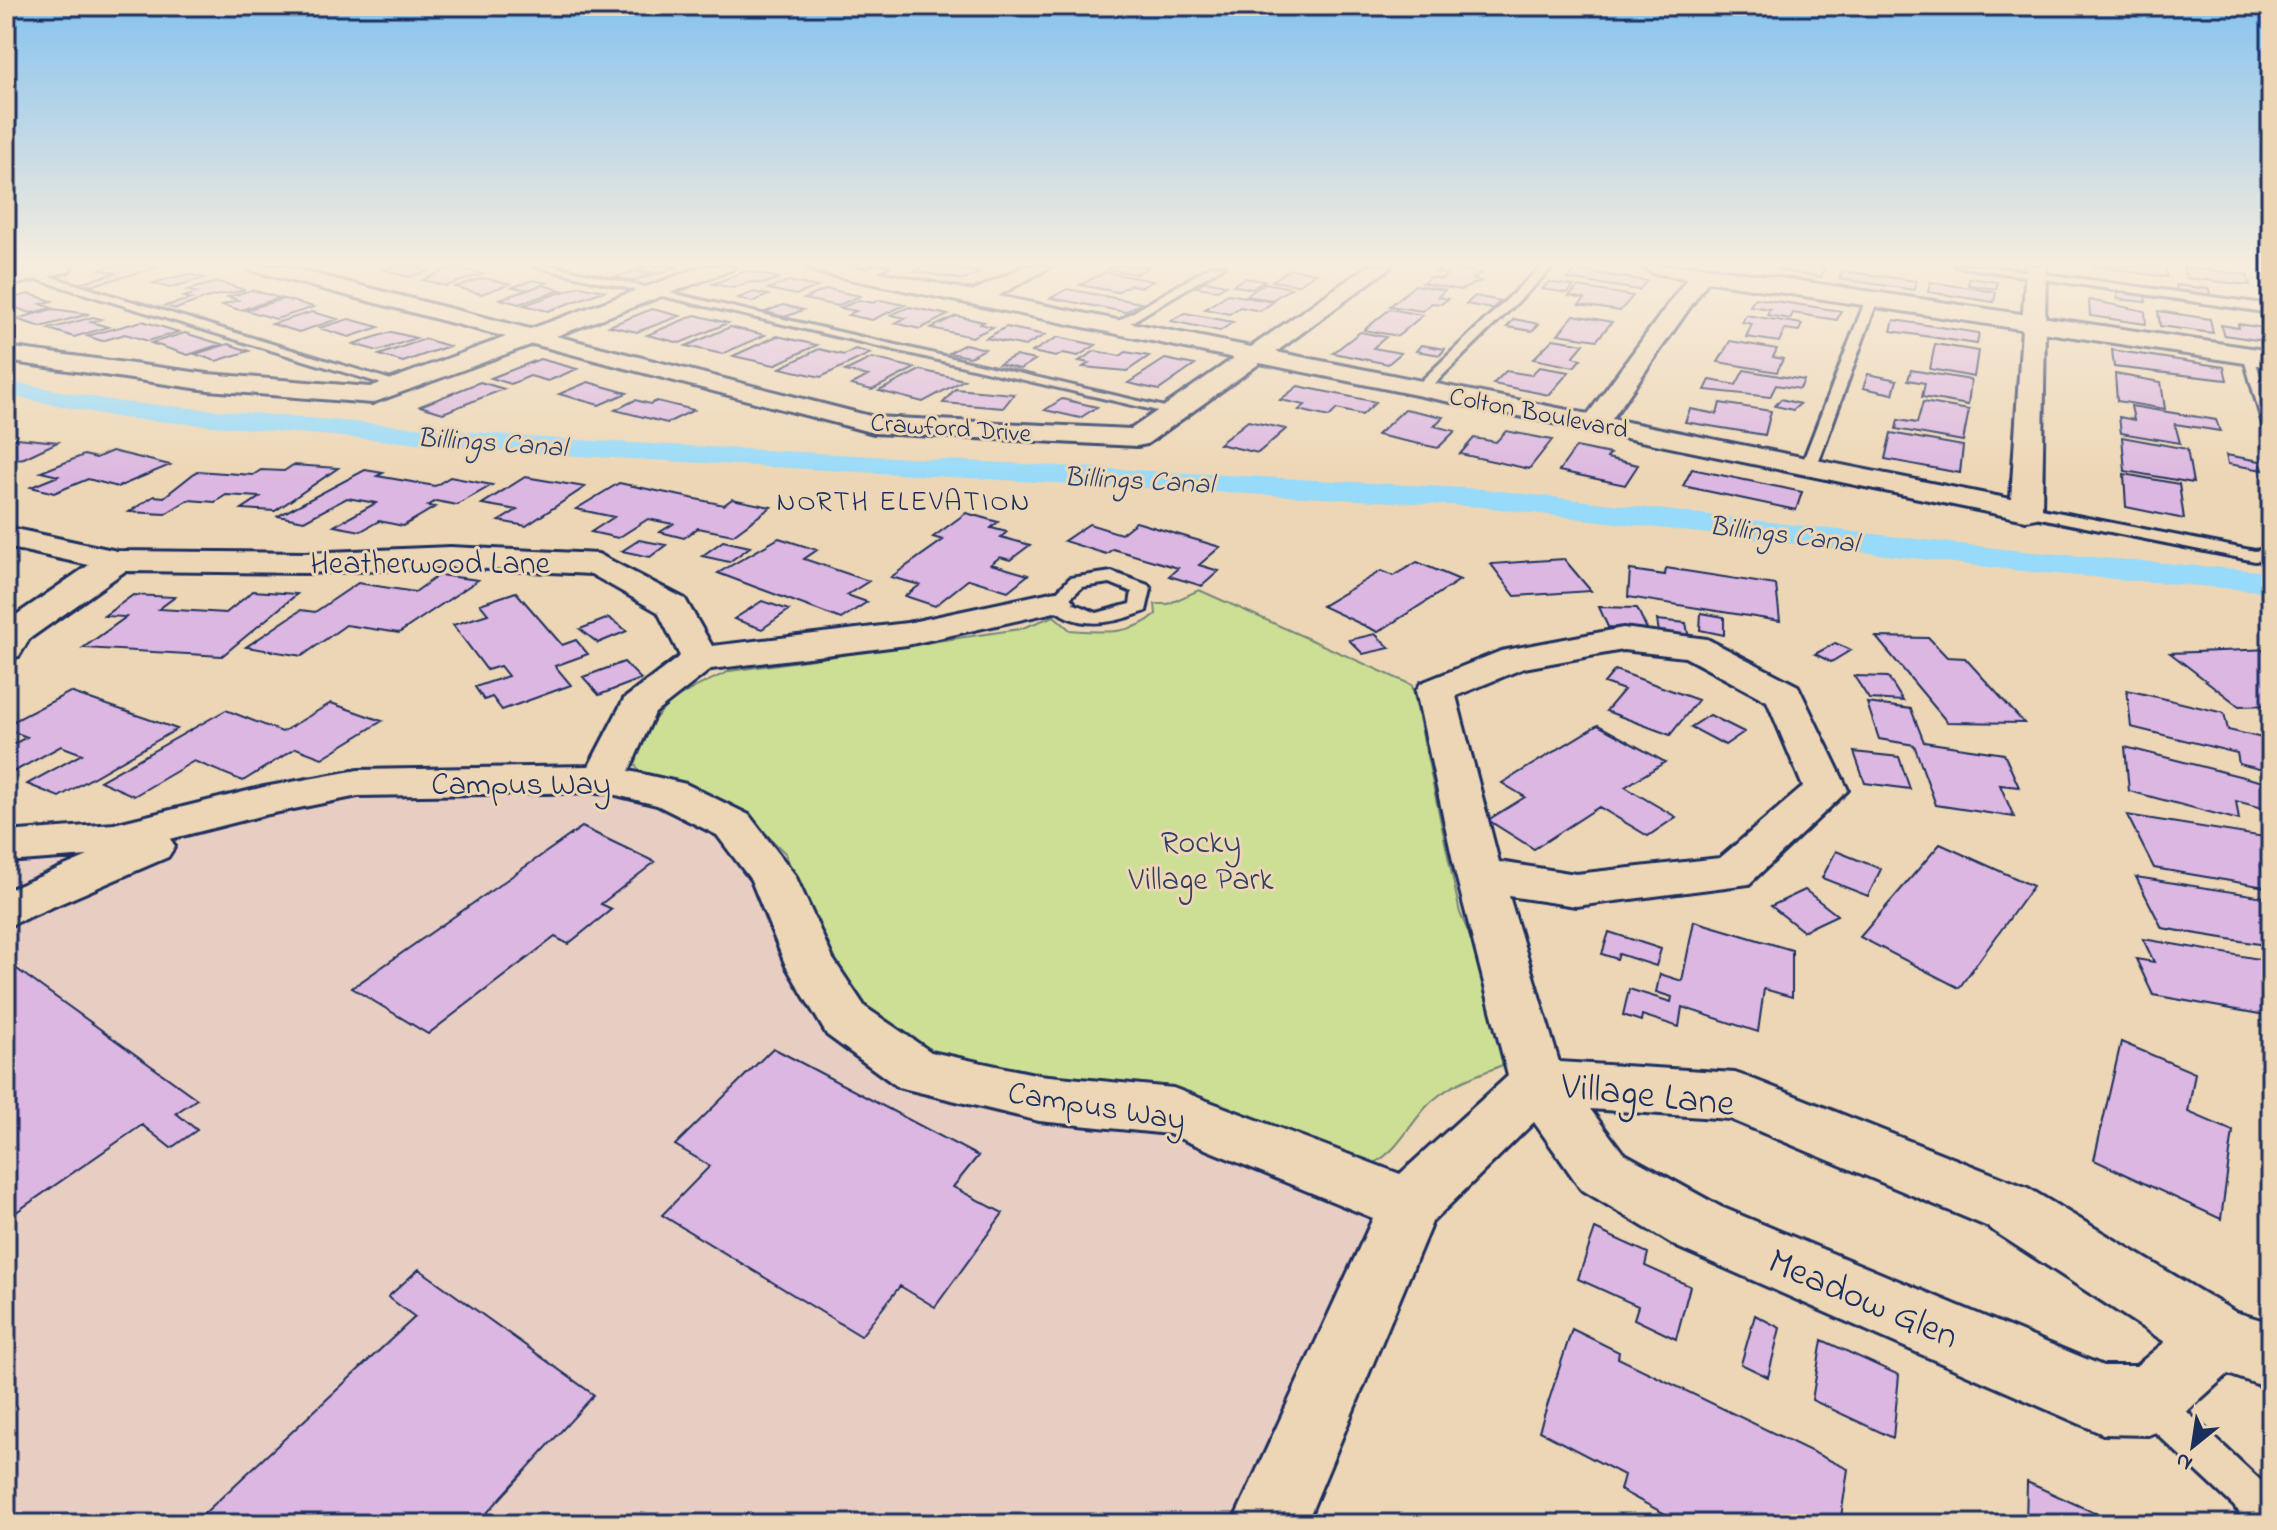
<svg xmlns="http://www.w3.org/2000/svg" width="2277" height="1530" font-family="'Indie Flower',sans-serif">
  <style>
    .built { fill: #e8cdc2 }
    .green { fill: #cddf94; stroke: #748779; stroke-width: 2 }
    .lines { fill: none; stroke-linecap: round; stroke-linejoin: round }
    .canal { fill: #97daf9; fill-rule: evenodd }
    .building { fill: #dcb7e1; stroke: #1b2f5e; stroke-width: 2 }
    .lane-casing { stroke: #1b2f5e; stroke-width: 6 }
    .street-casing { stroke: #1b2f5e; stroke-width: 6 }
    .secondary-casing { stroke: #1b2f5e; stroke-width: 6 }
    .lane { fill: #edd6b5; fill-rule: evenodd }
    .street { fill: #edd6b5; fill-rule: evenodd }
    .secondary { fill: #edd6b5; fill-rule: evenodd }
    .labels { text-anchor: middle; stroke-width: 6; stroke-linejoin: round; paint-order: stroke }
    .far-street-label { font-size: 26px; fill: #1b2f5e; stroke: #edd6b5 }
    .far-water-label { font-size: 28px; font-style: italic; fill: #27406e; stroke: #edd6b5 }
    .far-neighbourhood-label { font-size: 28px; letter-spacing: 2px; fill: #1b2f5e; stroke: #edd6b5 }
    .street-label { font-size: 32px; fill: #1b2f5e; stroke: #edd6b5 }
    .park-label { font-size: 32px; fill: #2d4163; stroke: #edd6b5 }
    .near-street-label { font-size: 38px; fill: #1b2f5e; stroke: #edd6b5 }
  </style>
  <rect width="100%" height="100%" fill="#edd6b5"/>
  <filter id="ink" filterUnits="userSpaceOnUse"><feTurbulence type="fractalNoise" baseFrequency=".0125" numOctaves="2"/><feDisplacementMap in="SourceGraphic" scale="16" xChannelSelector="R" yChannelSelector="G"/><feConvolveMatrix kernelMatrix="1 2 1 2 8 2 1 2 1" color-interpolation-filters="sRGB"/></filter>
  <g filter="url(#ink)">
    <path class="built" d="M604,779L733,825L823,986L917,1071L1120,1106L1409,1205L1264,1524H6V847L264,801Z"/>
    <path class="green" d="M1199,590L1412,685L1460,913L1488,978L1505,1064C1476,1076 1451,1082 1428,1105C1408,1126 1400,1149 1373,1164L1078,1081L953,1062L899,1035L852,993L814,923L785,853L745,813L639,772L635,764C650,705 678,695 730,671L1020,629L1054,616L1070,630C1100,632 1132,636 1156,614L1155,604H1168Z"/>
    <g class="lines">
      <path class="canal" d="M6,381L121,402L542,438L1482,489L2021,551L2271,572V592L2021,571L1482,507L542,454L121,418L6,395Z"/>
    </g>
    <path class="building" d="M111,266H156L160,267L93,285L83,282L116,273L100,269Z
      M398,266H426L418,269L428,271L409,277L384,270Z
      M644,266H679L659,274L637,269Z
      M925,266H943L980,273L964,280L914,271Z
      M1113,266H1151L1136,274L1108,269Z
      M1443,266L1481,273L1473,279L1481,281L1461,290L1422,283L1430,277L1441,279L1447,274L1436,272Z
      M1780,266H1812L1825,268L1821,277L1778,270Z
      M2165,266L2167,277L2092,266Z
      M452,267L482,274L446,286L423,280Z
      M2183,267L2247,275L2250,285L2186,278Z
      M1291,269L1316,273L1298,285L1272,281Z
      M1576,270L1647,281L1639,290L1567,279Z
      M634,271L651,275L632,281L615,277Z
      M746,271L779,278L764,284L751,282L733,288L713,284Z
      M1843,271L1916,281L1914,290L1839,279Z
      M1105,272L1153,281L1142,287L1130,285L1117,292L1080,285Z
      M188,274L204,278L169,288L153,283Z
      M483,278L510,284L481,294L455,287Z
      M1245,278L1264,281L1252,289L1233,285Z
      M1970,278L1997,282L1996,289L1968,285Z
      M533,280L547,283L528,290L513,287Z
      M788,281L817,287L796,295L768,289Z
      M1205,281L1226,285L1217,290L1196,287Z
      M218,282L245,290L209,297L176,309L165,306L191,299L184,297L197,293L187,290Z
      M1549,282L1574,286L1568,293L1542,289Z
      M1930,282L1996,292L1994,302L1928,292Z
      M1265,283L1291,288L1272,300L1246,296Z
      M542,285L561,290L519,304L500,299Z
      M1415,285L1445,290L1438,297L1448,299L1441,304L1432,303L1422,311L1390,306Z
      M2176,285L2209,289L2210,296L2177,292Z
      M580,286L604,291L548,311L524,305Z
      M1578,287L1633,296L1620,311L1579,305L1585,299L1569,296Z
      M827,289L860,296L837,306L804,299Z
      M1067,289L1141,303L1125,312L1051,298Z
      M252,290L280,298L240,310L222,305L238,300L228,297Z
      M2117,291L2145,295L2146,302L2117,299Z
      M754,292L768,295L752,302L738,298Z
      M29,294L52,301L41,304L52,308L31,313L6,305V300Z
      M1228,294L1273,302L1260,311L1240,307L1229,314L1205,309Z
      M1475,296L1501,301L1492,309L1466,304Z
      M1755,298L1841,311L1837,320L1793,313L1790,319L1767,315L1770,309L1750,306Z
      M284,299L314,307L276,319L245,310Z
      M859,300L873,303L880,300L905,305L872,320L848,315L856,311L840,308Z
      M2089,300L2145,311L2146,324L2090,316Z
      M783,305L803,310L785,317L765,312Z
      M909,307L948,315L920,329L895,323L906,318L891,315Z
      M53,309L89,314L41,327L16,319Z
      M652,309L680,316L637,332L609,326Z
      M1390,309L1423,315L1398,336L1364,330Z
      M2158,311L2210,319L2213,333L2160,326Z
      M312,312L338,319L299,332L272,324Z
      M1185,313L1233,322L1220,331L1171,321Z
      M695,315L728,323L680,343L647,335Z
      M1574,315L1612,322L1597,340L1558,334Z
      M1746,315L1802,324L1799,331L1785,329L1779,342L1746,337L1752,324L1742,322Z
      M956,316L984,322L980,324L993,327L972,337L931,328Z
      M93,317L101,319L91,322L108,327L74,337L49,329Z
      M349,319L379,327L349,337L319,328Z
      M1514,319L1539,324L1532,331L1507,327Z
      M1894,320L1979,333L1977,344L1891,331Z
      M142,321L179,332L148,341L125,334L102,341L87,336Z
      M2238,324L2271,329V342L2224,335L2221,325L2239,328Z
      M730,327L765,335L722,354L686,346Z
      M1006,327L1045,335L1025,346L986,338Z
      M391,332L416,338L378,351L353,344Z
      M1360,332L1386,337L1373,348L1401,353L1388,364L1333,353Z
      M185,333L221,344L188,355L151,343Z
      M777,336L817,345L774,365L733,356Z
      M1058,337L1096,345L1078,356L1063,353L1056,357L1032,352Z
      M425,339L449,346L403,362L379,355Z
      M1553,339L1584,344L1573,357L1581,359L1574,367L1533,359Z
      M1730,341L1777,349L1773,357L1783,359L1777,372L1718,362Z
      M228,344L249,351L216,361L195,354Z
      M965,344L985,349L970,357L949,353Z
      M1935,344L1978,351L1974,377L1930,369Z
      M1421,345L1445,349L1440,355L1416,351Z
      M819,349L844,355L855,349L871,353L821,377L780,368Z
      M2112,350L2224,367L2227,380L2114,367Z
      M1095,351L1120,356L1126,352L1149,356L1127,371L1083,367L1089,363L1079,361Z
      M1015,356L1035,360L1020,369L999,364Z
      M872,358L915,368L872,390L851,385L868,376L845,371Z
      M540,359L577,369L548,381L530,376L511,384L491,378Z
      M1165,359L1195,365L1159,390L1128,383Z
      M1539,367L1569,372L1549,395L1493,384L1506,371L1531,375Z
      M920,370L964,380L923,402L879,391Z
      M1744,370L1804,380L1800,389L1776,385L1770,397L1705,390L1710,380L1736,385Z
      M1911,370L1971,380L1968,405L1922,397L1925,383L1908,380Z
      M1868,374L1897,380L1893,394L1863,388Z
      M2115,374L2161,382L2165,409L2117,401Z
      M480,382L504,389L443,413L420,406Z
      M588,382L627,393L599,405L559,394Z
      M1298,386L1376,402L1362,415L1337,409L1329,417L1299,410L1305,405L1280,400Z
      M955,389L1014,394L1003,408L943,403Z
      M1062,399L1097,407L1080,418L1045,410Z
      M1781,399L1800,404L1793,410L1775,406Z
      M635,400L650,404L657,401L694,410L667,423L615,410Z
      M1923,402L1969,410L1963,441L1896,429L1898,420L1917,423Z
      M1720,403L1771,411L1765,435L1685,422L1690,409L1717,414Z
      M2131,406L2216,420L2220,431L2175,424L2180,443L2121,433L2119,417L2134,420Z
      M1405,409L1443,417L1434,426L1455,431L1438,448L1377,435Z
      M1248,421L1286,429L1258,453L1219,444Z
      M1506,431L1552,440L1529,469L1460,454L1474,438L1496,442Z
      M1891,433L1963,446L1960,473L1885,459Z
      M6,437L58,442L24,458L6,461Z
      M2122,437L2187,449L2193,483L2125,471Z
      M1576,447L1610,454L1607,458L1638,465L1625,485L1559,471Z
      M112,451L170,465L118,487L88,479L54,493L31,487L58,476L41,472L84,455L96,458Z
      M2226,455L2260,461L2263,470L2228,464Z
      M293,465L338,468L275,511L242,509L260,497L226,495L215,502L188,500L165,514L129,512L154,496L164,497L197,471L253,475L261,470L284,471Z
      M1692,469L1802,492L1796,510L1683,486Z
      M365,470L383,473L377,476L435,486L450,477L492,485L457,505L436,501L428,506L435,507L403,526L379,521L361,531L334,526L376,503L347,498L304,521L278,516Z
      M2124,474L2179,484L2184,519L2126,507Z
      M525,477L585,487L526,526L499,521L517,510L482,504Z
      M619,483L724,505L732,499L771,507L733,535L698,528L684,538L660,532L673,524L648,519L618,538L591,532L614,517L576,509Z
      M966,513L998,522L991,528L1007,532L1001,537L1030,545L1010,560L1000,557L991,564L1028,575L1008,591L969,579L935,606L905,596L920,585L891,577L943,540L933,537Z
      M1136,522L1220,547L1199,565L1219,571L1202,586L1169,576L1178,568L1113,549L1106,554L1064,541L1089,524L1121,534Z
      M779,538L817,550L804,559L869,581L847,595L867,602L841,619L718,573Z
      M639,540L666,545L650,557L622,551Z
      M723,541L750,547L729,562L702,556Z
      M1564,559L1591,591L1515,596L1491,564Z
      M1417,562L1460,580L1378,632L1322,606L1381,571L1393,576Z
      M1666,568L1776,585L1780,621L1628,597L1630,570L1665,575Z
      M439,575L478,580L399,633L346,625L302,656L246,647L301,610L315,612L358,583L415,592Z
      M253,591L297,594L222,656L83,648L126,617L104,616L133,595L175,597L159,609L226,613Z
      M516,592L562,645L576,640L588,654L555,666L571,685L502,710L492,697L484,700L475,687L508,676L500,666L487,670L453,625L488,614L480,604Z
      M762,601L789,610L762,629L734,619Z
      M1599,607L1637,608L1647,629L1608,627Z
      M1701,613L1724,617V635L1700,630Z
      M609,618L627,631L598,643L580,629Z
      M1657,620L1686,623L1690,643L1660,639Z
      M1375,634L1390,648L1363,654L1349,640Z
      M1876,637L1929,638L1947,657L1965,658L2024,723L1947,722Z
      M1835,643L1851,650L1831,662L1815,654Z
      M2271,649V705L2239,706L2170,653Z
      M624,662L641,679L599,695L583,677Z
      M1615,670L1698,700L1670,735L1606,711L1624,690L1604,683Z
      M1854,676L1888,677L1903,701L1869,699Z
      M2127,690L2224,713L2228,730L2271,740V772L2239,764L2237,753L2131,727Z
      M70,692L177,729L59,797L27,784L82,754L61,746L6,776V748L27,737L6,729V725Z
      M331,703L382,721L322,758L296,748L243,781L194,761L134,796L100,781L226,710L282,732Z
      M1867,703L1911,709L1924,742L2004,754L2019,787L2000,785L2014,817L1936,805L1914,745L1879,739Z
      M1710,715L1744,732L1725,745L1691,727Z
      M1598,725L1665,762L1625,787L1676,817L1648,836L1599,807L1534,849L1488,820L1525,797L1502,783Z
      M2125,747L2271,784V810L2236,801L2239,820L2129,791Z
      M1854,752L1899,757L1910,789L1865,783Z
      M2127,815L2271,838V865L2260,863L2271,888L2154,868Z
      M582,827L655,862L601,904L612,909L568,944L555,937L428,1034L352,988Z
      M1940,844L2033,886L1959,988L1860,937Z
      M1836,851L1881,869L1868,896L1822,878Z
      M2136,877L2271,898V946L2162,928Z
      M1805,890L1837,915L1803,931L1771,906Z
      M1694,921L1792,950V997L1764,989L1758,1032L1682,1007L1679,1027L1642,1015L1641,1021L1623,1015L1629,989L1671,1002L1672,997L1656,992L1660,974L1682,981Z
      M1609,932L1661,949L1656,966L1619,954L1617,959L1602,954Z
      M2143,939L2271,961V1016L2153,995L2136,959L2154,962Z
      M14,967L197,1099L176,1113L197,1130L171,1148L142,1125L6,1219V971Z
      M2121,1042L2195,1073L2188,1112L2233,1131L2221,1219L2094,1160Z
      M773,1048L978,1156L953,1187L1003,1213L935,1307L900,1286L861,1336L662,1215L710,1166L675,1145Z
      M1595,1229L1648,1253L1645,1266L1690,1286L1676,1339L1634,1319L1638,1306L1578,1279Z
      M419,1269L594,1395L477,1524H193L415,1317L388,1297Z
      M1755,1315L1780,1328L1768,1377L1741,1364Z
      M1572,1329L1619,1352L1618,1358L1848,1469L1840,1524H1684L1620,1490L1624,1475L1539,1431Z
      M1822,1340L1899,1375L1893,1438L1812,1400Z
      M2027,1482L2119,1524H2026Z"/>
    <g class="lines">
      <defs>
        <path id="lane" d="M6,266H15L408,385L396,388L6,270Z
          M533,266H554L1182,411L1175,415Z
          M873,266H888L866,277L856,275Z
          M1211,266H1224L1120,329L1110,326Z
          M1542,266H1554L1427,391H1417V385Z
          M1955,266H1986L2271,305V313Z
          M1872,295L1878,299L1817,466L1804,469L1801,466L1866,299Z
          M2242,352L2253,355L2271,407V432L2264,428Z
          M2026,506L2255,551L2271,548V558L2255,561L2020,514V508Z
          M1112,572L1148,585L1151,589L1146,611C1113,624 1073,632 1047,602L1070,578ZM1110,583L1132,592L1130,604L1097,613L1067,601L1082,587Z
          M2152,1386L2165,1391L2260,1480L2271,1493V1524H2246L2234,1506L2139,1417L2134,1404L2139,1391Z"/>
        <path id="street" d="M247,266H283L530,329L704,266H734L731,270L556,336L874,417L1131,429L1234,358L816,272L806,266H849L973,291L1025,266H1052L998,296L1251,347L1368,266H1392L1276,352L1588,414L1694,269L1702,268L1713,274L1612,419L2011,499L2026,266H2046L2042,511L2037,518L2026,520L1260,363L1147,444L1137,446L874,433L533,344L372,403L208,390L6,361V347L208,374L370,387L506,337L250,270Z
          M6,527L117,551L305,553L450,547L598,554L685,599L712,646L907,623L1056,591L1068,595L1074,602L1068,609L907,645L711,669L655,713L629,771L686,784L749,815L795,875L833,959L865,1007L931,1052L1039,1075L1173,1088L1400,1174L1508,1076L1456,875L1416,691L1421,683L1501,651L1623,628L1707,639L1798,686L1848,790L1749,884L1576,906L1509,896L1559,1062L1735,1073L1755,1080L2028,1188L2235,1312L2271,1323V1389L2228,1374L2172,1425L2148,1435L2103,1434L1677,1247L1581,1189L1534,1122L1432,1222L1306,1524H1232L1373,1218L1169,1134L1039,1121L898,1087L827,1035L786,966L751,880L717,835L657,805L604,792L358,796L264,815L170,839L175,846L168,857L6,927V891L88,856L6,862V832L114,824L264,787L358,770L589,766L624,699L680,656L658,612L591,574L450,567L305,573L125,571L29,639L19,656L6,659V622L89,565L6,547ZM1623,650L1685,657L1767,701L1803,787L1720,858L1576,874L1499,862L1456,696L1524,668ZM1590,1109L1730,1119L1986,1226L2165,1342L2136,1366H2103L1721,1207L1623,1153Z"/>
        <path id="secondary" d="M34,266H72L69,271L6,287V273Z
          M1641,266H1698L2271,351V367L1652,273Z"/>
      </defs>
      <use href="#lane" class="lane-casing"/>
      <use href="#street" class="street-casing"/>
      <use href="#secondary" class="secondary-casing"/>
      <use href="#lane" class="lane"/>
      <use href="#street" class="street"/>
      <use href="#secondary" class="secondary"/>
    </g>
  </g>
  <linearGradient id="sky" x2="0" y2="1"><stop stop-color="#87c3ef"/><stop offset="0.55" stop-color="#f7edde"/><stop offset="1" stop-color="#f7edde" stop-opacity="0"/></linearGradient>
  <rect width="2277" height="480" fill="url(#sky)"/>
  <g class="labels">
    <g class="far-street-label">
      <text transform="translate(1539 412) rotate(11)" y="9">Colton Boulevard</text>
      <text transform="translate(951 427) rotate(4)" y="9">Crawford Drive</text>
    </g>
    <g class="far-water-label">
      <text transform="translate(492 441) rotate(4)" y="10">Billings Canal</text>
      <text transform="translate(1139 479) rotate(3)" y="10">Billings Canal</text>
      <text transform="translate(1784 533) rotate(7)" y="10">Billings Canal</text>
    </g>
    <g class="far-neighbourhood-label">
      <text x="904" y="510">NORTH ELEVATION</text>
    </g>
    <g class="street-label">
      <text x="430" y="573">Heatherwood Lane</text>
      <text x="521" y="794">Campus Way</text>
      <text transform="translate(1097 1105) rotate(9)" y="11">Campus Way</text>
    </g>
    <g class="park-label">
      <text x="1201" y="852">Rocky<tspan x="1201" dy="37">Village Park</tspan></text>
    </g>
    <g class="near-street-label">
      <text transform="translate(1648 1093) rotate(6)" y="13">Village Lane</text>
      <text transform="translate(1864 1297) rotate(23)" y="13">Meadow Glen</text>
    </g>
  </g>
  <rect width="2277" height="1530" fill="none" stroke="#edd6b5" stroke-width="32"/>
  <rect x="16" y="16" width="2245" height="1498" fill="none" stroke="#1b2f5e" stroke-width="3" filter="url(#ink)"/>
  <g transform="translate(2193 1446) rotate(210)" stroke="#edd6b5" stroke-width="6" paint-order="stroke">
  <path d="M0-6L14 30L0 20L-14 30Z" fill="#1b2f5e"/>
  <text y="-12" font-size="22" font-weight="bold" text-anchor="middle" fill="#1b2f5e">N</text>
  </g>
</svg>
